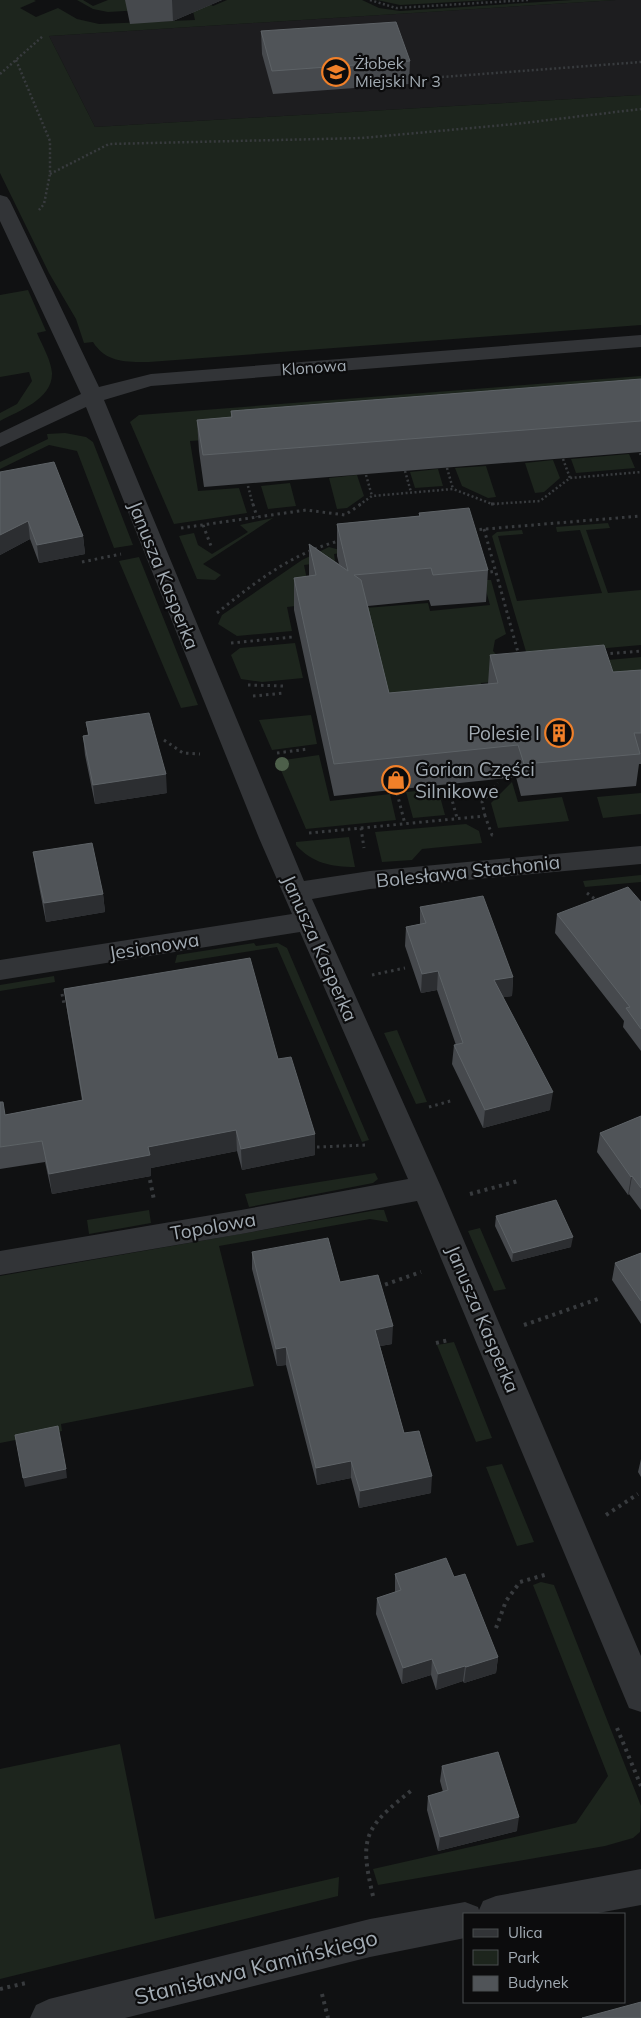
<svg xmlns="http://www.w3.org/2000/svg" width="641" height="2018" font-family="Mulish,sans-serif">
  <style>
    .built { fill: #1d1d1f }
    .green { fill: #1d251d }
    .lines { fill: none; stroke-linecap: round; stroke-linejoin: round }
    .path-far2 { stroke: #383b3e; stroke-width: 2.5; stroke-dasharray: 2 2.5; stroke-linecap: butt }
    .path-far1 { stroke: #383b3e; stroke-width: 3; stroke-dasharray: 2.5 4; stroke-linecap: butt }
    .path { stroke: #383b3e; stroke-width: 4; stroke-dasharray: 3 4.5; stroke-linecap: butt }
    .street { fill: #323437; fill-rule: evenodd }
    .tree { fill: #4d5f4a }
    .wall { fill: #46494d }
    .shaded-wall { fill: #2c2e31 }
    .building { fill: #505458; stroke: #5d6266 }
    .labels { text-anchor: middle; stroke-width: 4.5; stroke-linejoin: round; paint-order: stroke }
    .far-poi-label { font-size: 16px; fill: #a2abb3; stroke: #0c0c0d; text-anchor: start }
    .far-street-label { font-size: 16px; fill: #a2abb3; stroke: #0c0c0d }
    .street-label { font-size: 19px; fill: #a2abb3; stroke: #0c0c0d }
    .poi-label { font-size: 19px; fill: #a2abb3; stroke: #0c0c0d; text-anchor: end }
    .near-street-label { font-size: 22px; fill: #a2abb3; stroke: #0c0c0d }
  </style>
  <rect width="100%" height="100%" fill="#101112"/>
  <path class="built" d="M616,0H641V95L95,127L49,36Z"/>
  <path class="green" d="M0,0H34L36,1L20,8L36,17L58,8L77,19L99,24L195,20L192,7L108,12L93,9L77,0H83L93,6L108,0H201L213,6L227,0H362L379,8L400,11L572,0H616L49,36L95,127L641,95V325L149,362C127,362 106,363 93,342L84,343L76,319L49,273L0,173Z
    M377,0H490L400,5Z
    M28,290L46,331L37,333C42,345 51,360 52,373C53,399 19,411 0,421V413L17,404L32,381L29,372L0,377V295Z
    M641,376V408L190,441L198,491L239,488L247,513L174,524L130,422L139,415Z
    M65,433L86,437L93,442L133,545L114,548L77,451L49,445L0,469V462L48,439L47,434Z
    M629,454L635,468L576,473L571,459Z
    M553,460L560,478L544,492L535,493L525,463Z
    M486,466L496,497L488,498L462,486L455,468Z
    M438,469L443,486L415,488L410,472Z
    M357,475L364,496L347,508L337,509L329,478Z
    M290,483L296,506L268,509L261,486Z
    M273,518L203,564L221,575L215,580L197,579L179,536L194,533L198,545L212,554L248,532L240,525Z
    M608,523L610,528L586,530L608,593L641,590V645L527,655L492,536L497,532L522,530L523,534L498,536L517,601L602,593L580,530L557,532L556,527Z
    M329,547L340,550L341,553L334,554L335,561L304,565L312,604L287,607L292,631L237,636L218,624L222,615L302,560Z
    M139,557L198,705L181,708L119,561Z
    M483,580H491L506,634L495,640L493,651L504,663L520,668L641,657V697L603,672L481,683L489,712L393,721L365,608L428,603L430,611L490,605Z
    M295,643L303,678L262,682L241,679L231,655L240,648Z
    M311,715L317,744L272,750L259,720Z
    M319,755L330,801L390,794L396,820L306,829L277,761Z
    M512,782L518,802L562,797L569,821L498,828L491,803Z
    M438,789L445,815L413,818L406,792Z
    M641,793V814L603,818L597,797Z
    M466,824L479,831L482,843L422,849L412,860L382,862L375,832Z
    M349,837L355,867C331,867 312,863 296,845V842Z
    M641,875V882L585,887L583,881Z
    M254,943L256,946L278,943L287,948L369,1140L362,1142L277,947L175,963L177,955Z
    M54,976L55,982L0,991V985Z
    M397,1030L427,1102L416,1104L384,1033Z
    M375,1173L378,1179L373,1183L249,1207L245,1194Z
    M149,1210L151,1223L89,1234L87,1220Z
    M377,1210H384L388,1222L370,1219L219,1246L254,1386L61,1424L62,1431L0,1443V1276Z
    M480,1228L506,1289L494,1291L468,1231Z
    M454,1342L492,1438L476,1442L437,1345Z
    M502,1464L534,1542L517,1546L486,1467Z
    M541,1582L554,1585L641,1806L640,1832L633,1838L605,1846L378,1885L373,1869L576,1823L608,1776L533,1585Z
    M120,1744L155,1919L339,1877L338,1896L0,1979V1769Z"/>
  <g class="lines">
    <path class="path-far2" d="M370,0L396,8L528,0
      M16,60L50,141V174L44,204L39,210
      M0,74L43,36
      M442,77L641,62
      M50,174L109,144L362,138L515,124L641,109
      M640,453L641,456
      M563,459L570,478
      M447,468L453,489
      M405,471L411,492
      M366,475L372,496
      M248,486L253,505
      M359,505L372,496L453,489L492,504L540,501L570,478L641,472"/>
    <path class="path-far1" d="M253,504L257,517
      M491,504H498
      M203,525L211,546
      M181,528L306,510L345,515L361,504
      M484,529L519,656
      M473,530L641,516
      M82,562L121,554
      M484,573L496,571
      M217,613C254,583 292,553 339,541
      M231,643L293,637
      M604,654L641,651
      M248,685L284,686
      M253,696L285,693
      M164,740L183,753L200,754
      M277,753L308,749
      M449,789L457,818
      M397,793L405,824
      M485,816L482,802L498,783
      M361,828L485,816L492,835H494
      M309,833L361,828L364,848
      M587,893L596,900
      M372,975L405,968
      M62,994L64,1004
      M429,1107L454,1100
      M317,1147L367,1145"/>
    <path class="path" d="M150,1180L154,1200
      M470,1194L518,1181
      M378,1287L421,1272
      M524,1325L598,1299
      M436,1343L449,1340
      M606,1515L638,1494
      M496,1628L506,1601L520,1582L548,1574
      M617,1728L641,1786
      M373,1896C359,1837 364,1828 412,1790
      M0,1989L26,1983
      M322,1994L328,2018"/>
    <path class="street" d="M0,195L7,197L10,201L99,387L151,374L641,335V347L151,386L104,400L304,881L370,871L641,846V864L370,889L312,899L441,1187L641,1656V1712L629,1708L417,1201L241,1234L0,1275V1251L241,1210L408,1179L300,932L0,980V960L292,914L259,838L86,407L0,447V433L81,394L0,221Z
      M641,1869V1905L593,1914H465V1938L370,1957L125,2018H30L36,2005L49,1999L370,1919L465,1902L478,1907L479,1910L483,1901L496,1896Z"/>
  </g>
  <circle class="tree" cx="282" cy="764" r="7"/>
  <path class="wall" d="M125,0H222L173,21L130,24Z
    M261,31L410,61L409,84L273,94L262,54Z
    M641,379V452L204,487L199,451L197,420L231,417V411Z
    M0,472L83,536L85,554L39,563L30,539L0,555Z
    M419,513L488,570L486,602L431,606L429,600L368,606L389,693L488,684L490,655L613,672L641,670V764H639L636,786L521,796L516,777L334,796L294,610V578L309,576V544L339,564L337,556V524L419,516Z
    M86,722L167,793L95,804L85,755L83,736L88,735Z
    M33,852L103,894L105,912L46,922L36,871Z
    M641,902V1051L623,1027L624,1021L555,933L557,914Z
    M420,907L513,977L512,996L503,997L550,1110L483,1128L452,1064L454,1045H456L437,990L421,993L405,946L406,927L420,924Z
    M64,989L278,1059L315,1134V1155L242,1170L237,1151L151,1168V1176L52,1194L45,1162L0,1169V1102L5,1115L82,1100L67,1010Z
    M641,1116V1210L629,1194L628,1195L597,1152L600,1133Z
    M496,1216L571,1247L512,1262L495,1226Z
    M252,1252L340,1282L392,1344L380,1346L404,1433L431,1493L359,1508L351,1478L317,1485L286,1365L277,1366L252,1269Z
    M641,1253V1324L612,1280L615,1263Z
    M641,1459V1477L638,1472Z
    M395,1574L454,1577L498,1657L496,1673L464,1683L463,1681L436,1690L431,1675L402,1684L376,1614L377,1598L395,1592Z
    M442,1766L517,1831L438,1851L427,1810L428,1796L443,1792L440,1781Z"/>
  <path class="shaded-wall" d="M172,0H222L173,21Z
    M28,521L30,539L0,555V535Z
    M83,536L85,554L39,563L37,545Z
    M166,774L167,793L95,804L93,785Z
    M103,894L105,912L46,922L44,903Z
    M438,971L437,990L421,993L422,974Z
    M513,977L512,996L493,999L494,980Z
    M553,1092L550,1110L483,1128L485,1110Z
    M236,1130L237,1151L151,1168V1176L52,1194L49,1174L148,1147Z
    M315,1134V1155L242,1170L241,1149Z
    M632,1176L629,1194L628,1195L631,1177Z
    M573,1237L571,1247L512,1262L513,1253Z
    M393,1326L392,1344L375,1347V1330Z
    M286,1347V1365L277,1366L276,1349Z
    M351,1461V1478L317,1485L316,1468Z
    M66,1469L67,1478L25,1487L23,1478Z
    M432,1476L431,1493L359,1508L360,1491Z
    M498,1657L496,1673L464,1683L466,1667Z
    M432,1659L431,1675L402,1684L403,1668Z
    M465,1666L463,1681L436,1690L438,1674Z
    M519,1817L517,1831L438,1851L440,1837Z"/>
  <path class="building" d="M396,22L410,61L272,71L261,31Z
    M641,379V421L203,455L197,420L232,417L231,411Z
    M54,462L83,536L37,545L28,521L0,535V472Z
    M469,508L488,570L433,575L431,568L354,575L361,580L389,693L498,683L490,655L604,645L613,672L641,670V733H634L640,754L524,764L518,745L334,764L294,578L316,575L309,544L348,571L337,524L420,516L419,513Z
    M149,713L166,774L93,785L83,736L89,735L86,722Z
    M92,843L103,894L44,903L33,852Z
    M628,887L641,902V1029L626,1008L630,1007L557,914Z
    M483,896L513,977L494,980L553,1092L485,1110L454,1045L463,1043L438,971L422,974L406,927L426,923L420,907Z
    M250,958L278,1059L291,1057L315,1134L241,1149L236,1130L148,1147L150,1155L49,1174L42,1141L0,1147V1102H3L5,1115L83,1100L64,989Z
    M641,1116V1188L632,1176L631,1177L600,1133Z
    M556,1200L573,1237L513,1253L496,1216Z
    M328,1238L340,1282L378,1275L393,1326L375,1330L404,1433L419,1431L432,1476L360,1491L351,1461L316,1468L286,1347L276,1349L252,1252Z
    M641,1253V1301L615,1263Z
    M58,1426L66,1469L23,1478L15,1435Z
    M446,1558L454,1577L465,1574L498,1657L466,1667L465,1666L438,1674L432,1659L403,1668L377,1598L401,1590L395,1574Z
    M498,1752L519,1817L440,1837L428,1796L448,1790L442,1766Z
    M641,2002V2018H582Z"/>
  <defs>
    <symbol id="school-ring" viewBox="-11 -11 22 22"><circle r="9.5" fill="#0c0c0d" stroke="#f18029" stroke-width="1.5"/><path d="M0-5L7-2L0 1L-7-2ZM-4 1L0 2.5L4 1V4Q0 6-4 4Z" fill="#f18029"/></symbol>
    <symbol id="building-ring" viewBox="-11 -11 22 22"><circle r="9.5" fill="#0c0c0d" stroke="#f18029" stroke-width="1.5"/><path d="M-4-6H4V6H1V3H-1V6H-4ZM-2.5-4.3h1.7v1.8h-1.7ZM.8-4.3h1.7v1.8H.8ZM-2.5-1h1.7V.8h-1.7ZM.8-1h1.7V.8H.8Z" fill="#f18029"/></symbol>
    <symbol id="shop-ring" viewBox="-11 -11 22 22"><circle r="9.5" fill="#0c0c0d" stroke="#f18029" stroke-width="1.5"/><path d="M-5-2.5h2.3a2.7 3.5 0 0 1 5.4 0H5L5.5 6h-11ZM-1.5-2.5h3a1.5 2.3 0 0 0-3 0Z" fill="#f18029"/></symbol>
  </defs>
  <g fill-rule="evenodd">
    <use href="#school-ring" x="320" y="56" width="32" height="32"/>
    <use href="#building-ring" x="543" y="717" width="32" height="32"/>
    <use href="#shop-ring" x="380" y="764" width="32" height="32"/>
  </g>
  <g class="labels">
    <g class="far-poi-label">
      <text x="355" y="69">Żłobek<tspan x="355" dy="18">Miejski Nr 3</tspan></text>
    </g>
    <g class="far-street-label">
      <text transform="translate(314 367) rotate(-4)" y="6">Klonowa</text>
    </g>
    <g class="street-label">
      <text transform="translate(164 575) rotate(68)" y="7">Janusza Kasperka</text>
      <text transform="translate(468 871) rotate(-6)" y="7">Bolesława Stachonia</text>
      <text transform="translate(154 946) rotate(-9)" y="7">Jesionowa</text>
      <text transform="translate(320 948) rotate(66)" y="7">Janusza Kasperka</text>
      <text transform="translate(213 1226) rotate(-10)" y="7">Topolowa</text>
      <text transform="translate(483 1319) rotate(67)" y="7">Janusza Kasperka</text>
    </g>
    <g class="poi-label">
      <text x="540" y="740">Polesie I</text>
      <text x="415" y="776" text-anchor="start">Gorian Części<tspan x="415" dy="22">Silnikowe</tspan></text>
    </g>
    <g class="near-street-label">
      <text transform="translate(256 1967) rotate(-14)" y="8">Stanisława Kamińskiego</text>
    </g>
  </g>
  <rect x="463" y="1913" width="162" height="90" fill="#0c0c0d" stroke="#484c4f"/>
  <rect x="473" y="1929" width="25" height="8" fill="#323437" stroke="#484c4f"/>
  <text x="508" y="1938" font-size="15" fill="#a2abb3">Ulica</text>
  <rect x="473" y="1950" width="25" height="15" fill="#1d251d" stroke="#484c4f"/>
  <text x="508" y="1963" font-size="15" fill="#a2abb3">Park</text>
  <rect x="473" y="1976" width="25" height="15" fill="#505458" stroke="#484c4f"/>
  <text x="508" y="1988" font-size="15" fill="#a2abb3">Budynek</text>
</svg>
